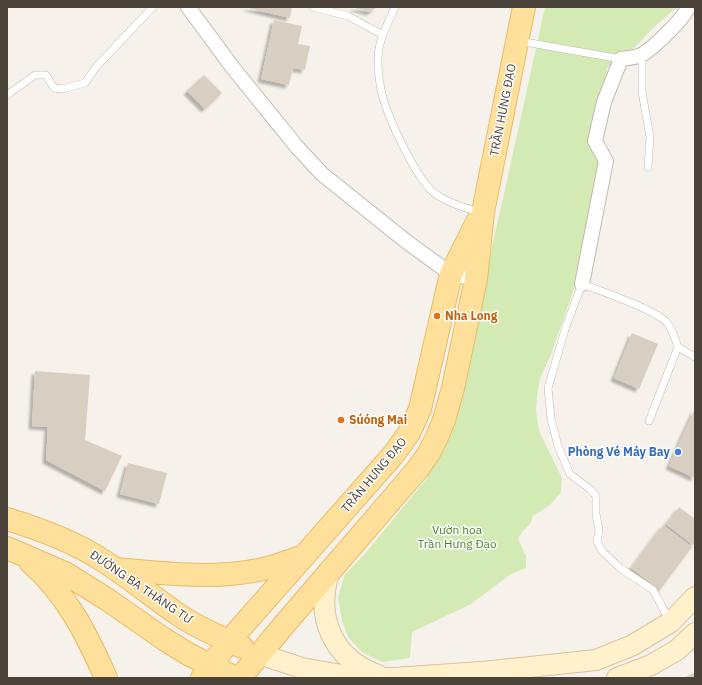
<svg xmlns="http://www.w3.org/2000/svg" width="702" height="685" font-family="'IBM Plex Sans',sans-serif">
  <style>
    .green { fill: #d3eab4 }
    .building { fill: #d8cec1; filter: url(#shadow) }
    .lines { fill: none; stroke-linecap: round; stroke-linejoin: round }
    .service-casing { stroke: #c2baae; stroke-width: 8 }
    .minor-casing { stroke: #c2baae; stroke-width: 16 }
    .secondary-casing { stroke: #d6c59b; stroke-width: 22 }
    .primary-casing { stroke: #e6bd69; stroke-width: 24 }
    .service { stroke: #fff; stroke-width: 7 }
    .minor { stroke: #fff; stroke-width: 14 }
    .secondary { stroke: #fff1cc; stroke-width: 20 }
    .primary { stroke: #ffe09b; stroke-width: 22 }
    .food-dot { fill: #e8710a; stroke: #fff; stroke-width: 1.5 }
    .shop-dot { fill: #3f7fe0; stroke: #fff; stroke-width: 1.5 }
    .labels { text-anchor: middle; stroke-width: 3; stroke-linejoin: round; paint-order: stroke }
    .street-label { font-size: 12px; fill: #4b4339; stroke: #fff }
    .food-label { font-size: 12px; font-weight: bold; fill: #c56008; stroke: #fff; text-anchor: start }
    .shop-label { font-size: 12px; font-weight: bold; fill: #366cbe; stroke: #fff; text-anchor: end }
    .park-label { font-size: 12px; fill: #4c7e2a; stroke: #fff }
  </style>
  <defs>
    <filter id="shadow"><feDropShadow dx="-3.5" dy="3.5" stdDeviation="1" flood-color="#0004"/></filter>
  </defs>
  <rect width="100%" height="100%" fill="#f6f2eb"/>
  <path class="green" d="M545,7H677L652,29L636,46L608,67L591,129L600,161L577,280L550,357L540,378L537,396L536,411L539,431L562,478L561,492L550,505L533,516L530,524L522,532L518,539L526,556V568L511,574L471,604L412,632L410,658L382,662L362,652L348,637L342,621L338,597L345,574L364,555L427,478L452,421L504,194Z"/>
  <path class="building" d="M245,7H292L290,18Z
    M351,7H377L370,12Z
    M274,20L302,26L298,44L310,46L305,70L293,68L289,85L261,79Z
    M204,75L222,93L205,109L187,91Z
    M632,333L658,344L639,389L614,378Z
    M35,371L90,375L85,440L122,456L105,491L46,460L48,427L32,426Z
    M695,408V478L669,466Z
    M128,463L167,473L159,504L120,494Z
    M679,507L695,519V542L693,545L666,524Z
    M663,525L692,547L660,590L631,568Z
    M694,673L695,678H683Z"/>
  <g class="lines">
    <defs>
      <path id="service" d="M313,7L348,16L383,35
        M395,7C388,23 378,41 378,59C378,69 379,80 381,89C385,113 415,176 433,192C447,203 464,208 480,212
        M519,41L621,59
        M642,55V92L650,137L648,167
        M7,95L35,75H46L54,88L63,89L85,83L96,67L153,7
        M649,421L678,347L695,357
        M670,621L653,590L620,568L602,551L597,541L599,530L596,514V496L590,489L570,474L558,446L551,419L548,388L566,326L582,284C600,291 658,310 668,324C673,331 675,339 678,347"/>
      <path id="minor" d="M188,7L233,68L297,147L322,174L407,242L451,274L476,279
        M582,284L606,161L595,141L604,102L621,59C627,58 637,58 643,54C654,47 684,19 688,7"/>
      <path id="secondary" d="M329,573C315,618 333,659 378,675
        M259,654L302,668L347,676L370,678H393L482,672L596,660L633,645L671,622L695,597
        M617,678L651,665L677,650L695,633"/>
      <path id="primary" d="M7,519C40,529 73,541 102,560C129,577 153,597 179,615C198,628 220,637 242,647
        M7,548L65,573L108,600L164,639L188,654L236,678
        M31,563C66,593 87,635 106,678
        M116,569C164,573 215,580 263,569C277,566 291,560 304,556
        M202,678L229,641L393,455L409,433L420,409L451,274L477,222
        M240,678L283,626L417,470L429,453L437,437L444,420L453,388L476,279L483,212L524,7"/>
    </defs>
    <use href="#service" class="service-casing"/>
    <use href="#minor" class="minor-casing"/>
    <use href="#secondary" class="secondary-casing"/>
    <use href="#primary" class="primary-casing"/>
    <use href="#service" class="service"/>
    <use href="#minor" class="minor"/>
    <use href="#secondary" class="secondary"/>
    <use href="#primary" class="primary"/>
  </g>
  <g class="food-dot">
    <circle cx="437" cy="316" r="4"/>
    <circle cx="341" cy="420" r="4"/>
  </g>
  <circle class="shop-dot" cx="678" cy="452" r="4"/>
  <g class="labels">
    <g class="street-label">
      <text transform="translate(503 110) rotate(-79)" y="4">TRẦN HƯNG ĐẠO</text>
      <text transform="translate(374 475) rotate(-50)" y="4">TRẦN HƯNG ĐẠO</text>
      <text transform="translate(141 587) rotate(34)" y="4">ĐƯỜNG BA THÁNG TƯ</text>
    </g>
    <g class="food-label">
      <text x="445" y="320">Nha Long</text>
      <text x="349" y="424">Súóng Mai</text>
    </g>
    <g class="shop-label">
      <text x="670" y="456">Phòng Vé Máy Bay</text>
    </g>
    <g class="park-label">
      <text x="457" y="534">Vườn hoa<tspan x="457" dy="14">Trần Hưng Đạo</tspan></text>
    </g>
  </g>
  <rect width="702" height="685" fill="none" stroke="#4b4339" stroke-width="16"/>
</svg>
